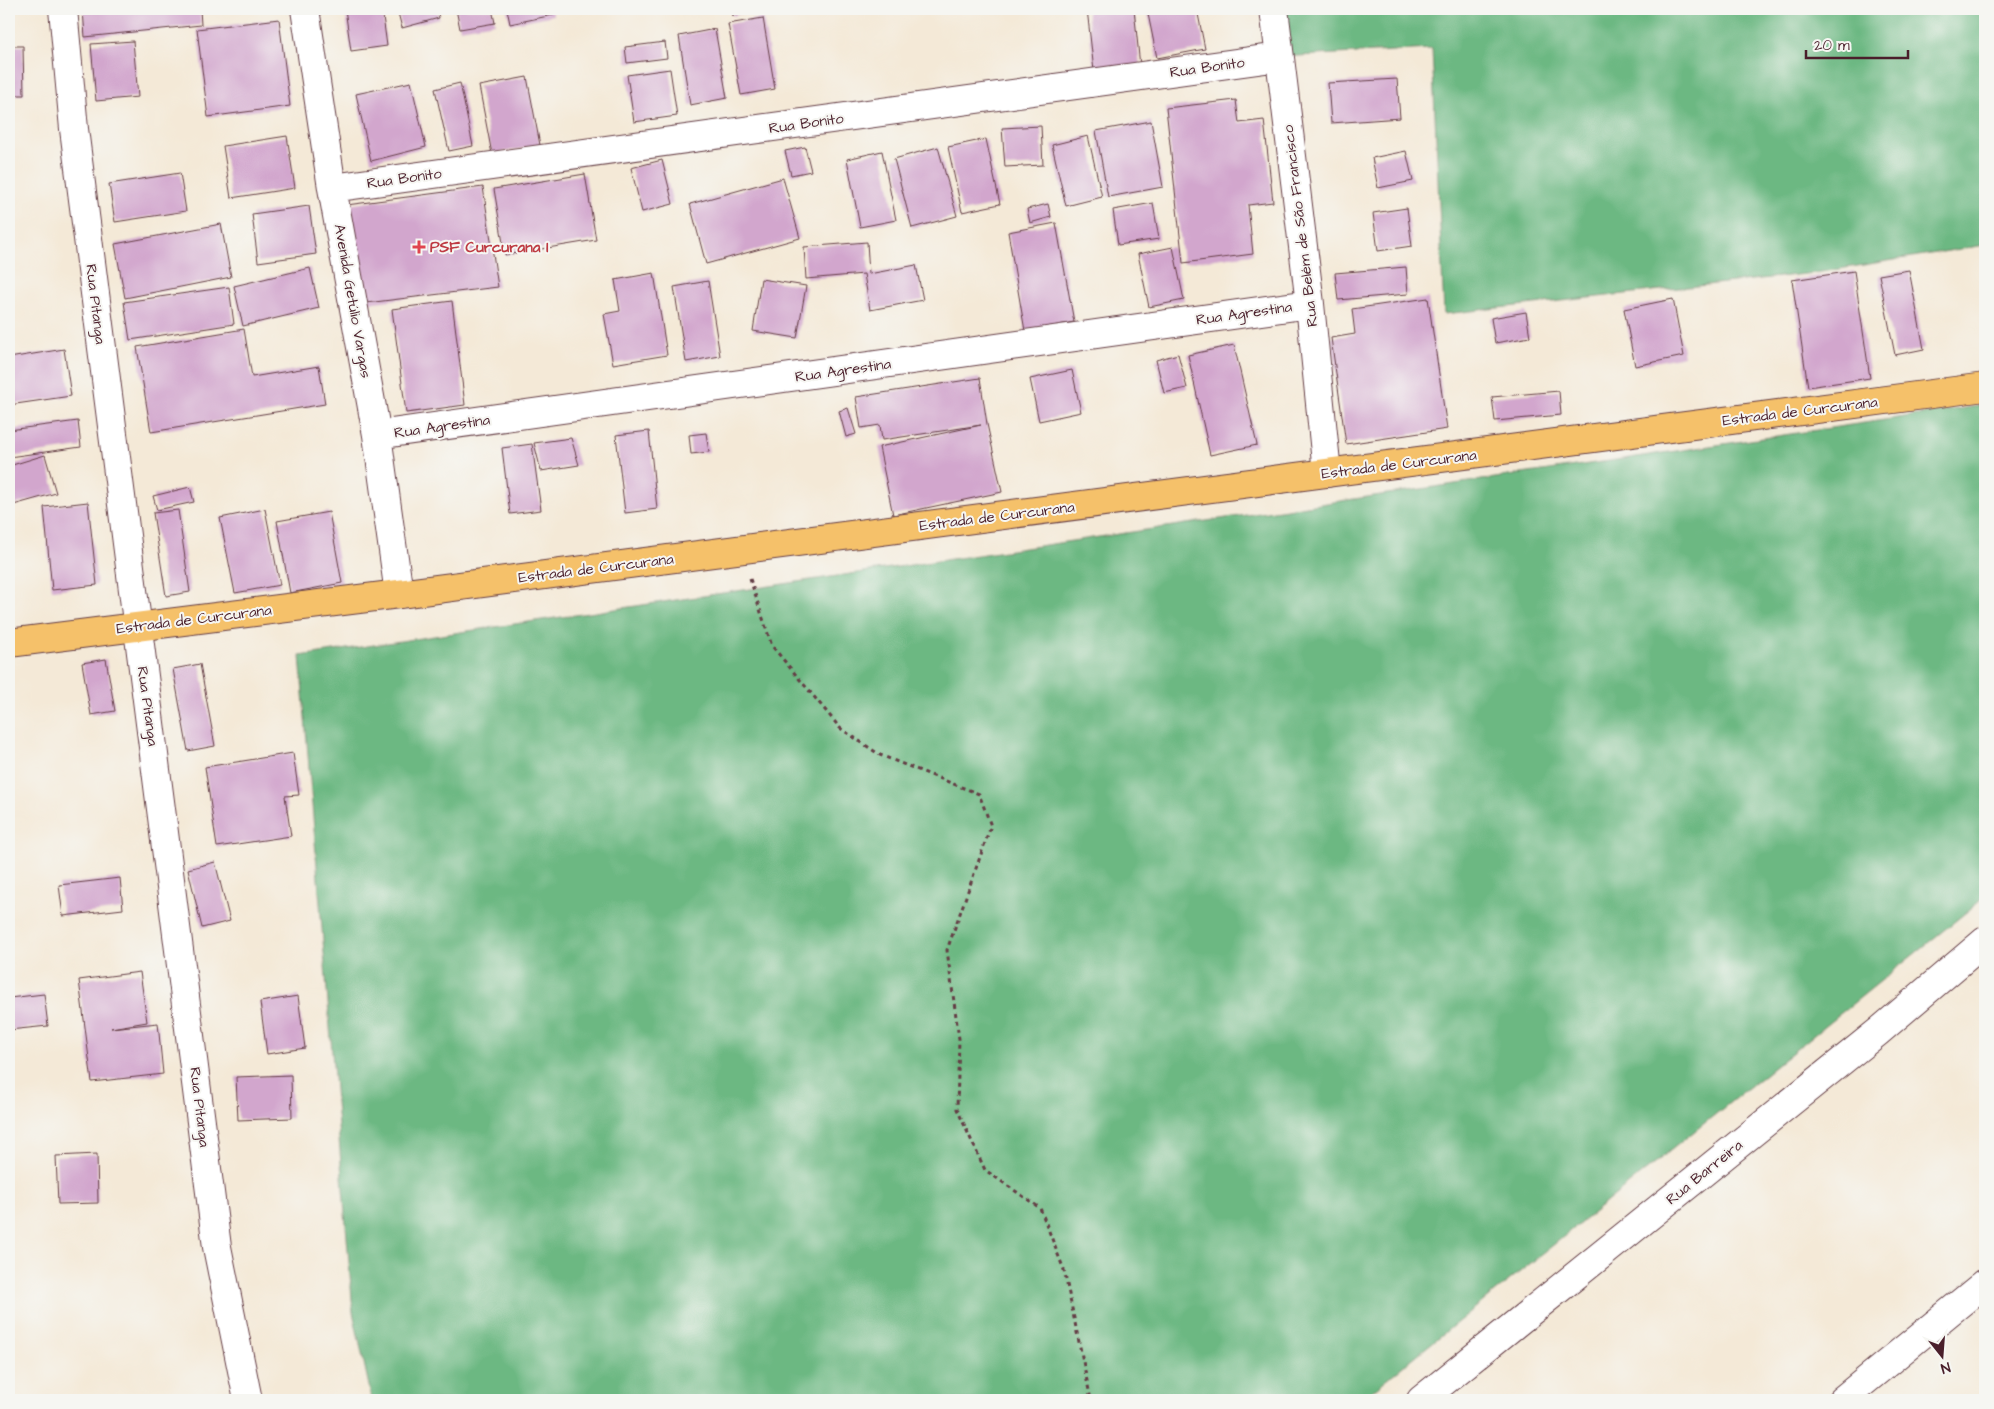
<svg xmlns="http://www.w3.org/2000/svg" width="1994" height="1409" font-family="'Architects Daughter',sans-serif">
  <style>
    .forest { fill: #6cb882; stroke: #5b6c56 }
    .building { fill: #d2a6cd }
    .lines { fill: none; stroke-linecap: round; stroke-linejoin: round }
    .street-casing { stroke: #643d45; stroke-width: 30 }
    .primary-casing { stroke: #643d45; stroke-width: 30 }
    .path { stroke: #643d45; stroke-width: 3; stroke-dasharray: 4 4; stroke-linecap: butt }
    .street { stroke: #fff; stroke-width: 28 }
    .primary { stroke: #f5c16b; stroke-width: 28 }
    .health-dot { fill: #e0444e; stroke: #f6f6f2; stroke-width: 2 }
    .labels { text-anchor: middle; stroke-width: 4; stroke-linejoin: round; paint-order: stroke }
    .street-label { font-size: 15px; fill: #4a1f2b; stroke: #f6f6f2 }
    .health-label { font-size: 15px; font-weight: bold; fill: #be3a42; stroke: #f6f6f2; text-anchor: start }
  </style>
  <rect width="100%" height="100%" fill="#f6f6f2"/>
  <filter id="ink" filterUnits="userSpaceOnUse"><feTurbulence type="fractalNoise" baseFrequency=".02" numOctaves="2"/><feDisplacementMap in="SourceGraphic" scale="10" xChannelSelector="R" yChannelSelector="G"/><feConvolveMatrix kernelMatrix="1 2 1 2 8 2 1 2 1" color-interpolation-filters="sRGB"/></filter>
  <filter id="wash" filterUnits="userSpaceOnUse"><feTurbulence type="fractalNoise" baseFrequency=".0096" numOctaves="4" result="noise"/><feDisplacementMap in="SourceGraphic" scale="20" xChannelSelector="R" yChannelSelector="G"/><feGaussianBlur stdDeviation="1.12" result="paint"/><feColorMatrix in="noise" values="0 0 0 0 0 0 0 0 0 0 0 0 0 0 0 0 0 1.4 0 .05"/><feComposite in="paint" operator="in"/></filter>
  <g filter="url(#wash)">
    <rect width="100%" height="100%" fill="#f4e9d7"/>
    <path class="forest" d="M1275,9H1985V245L1815,273L1444,314L1432,49L1279,57Z
      M1985,405V897L1361,1400H372L353,1312L300,656Z"/>
    <g id="blocks">
      <path class="building" d="M83,9H200L201,25L85,37Z
        M345,9H382L387,46L351,51Z
        M397,9H437L439,18L402,28Z
        M456,9H492L495,23L460,29Z
        M507,9H552L553,15L510,24Z
        M731,9H756L733,16Z
        M1087,9H1134L1140,66L1094,71Z
        M1147,9H1197L1205,49L1157,58Z
        M763,18L775,89L741,95L728,24Z
        M279,19L290,106L208,117L197,29Z
        M715,29L727,98L690,105L679,36Z
        M133,41L138,97L96,101L91,44Z
        M665,42L667,58L627,63L625,47Z
        M9,46H23L24,95H9Z
        M670,69L677,116L634,122L627,75Z
        M527,77L540,145L492,154L479,86Z
        M1397,79L1400,118L1331,123L1328,83Z
        M411,82L426,147L371,161L356,94Z
        M460,83L473,146L449,151L435,89Z
        M1236,100L1239,123L1264,120L1273,202L1248,205L1253,254L1183,263L1166,108Z
        M1151,121L1163,187L1108,197L1096,131Z
        M1041,126L1043,165L1005,167L1002,128Z
        M287,136L295,188L231,198L223,146Z
        M1088,136L1102,197L1066,206L1052,145Z
        M986,139L1000,204L962,212L948,147Z
        M805,147L811,171L791,175L785,151Z
        M938,147L957,216L912,228L894,159Z
        M882,151L896,220L860,227L847,159Z
        M1406,151L1413,181L1378,188L1372,158Z
        M662,160L673,204L642,212L631,168Z
        M180,173L186,211L115,222L109,184Z
        M585,174L596,240L505,255L494,189Z
        M783,178L800,238L706,264L690,204Z
        M483,187L498,287L358,304L339,206Z
        M1153,203L1159,239L1118,245L1113,210Z
        M1048,204L1051,217L1030,223L1027,209Z
        M309,206L316,254L258,262L252,214Z
        M1407,208L1412,246L1378,251L1373,213Z
        M1056,223L1074,322L1025,331L1008,232Z
        M221,224L231,277L125,298L115,244Z
        M867,242L869,274L916,265L923,300L870,310L864,274L806,279L804,247Z
        M1173,247L1184,300L1149,307L1138,254Z
        M1406,267L1408,294L1338,300L1335,273Z
        M310,268L319,308L243,326L234,286Z
        M1909,270L1924,349L1895,355L1879,275Z
        M1854,271L1870,378L1808,387L1792,280Z
        M654,273L667,355L613,364L604,314L620,311L615,280Z
        M761,279L806,286L797,338L753,331Z
        M708,281L720,356L686,362L674,287Z
        M229,287L234,324L130,340L124,302Z
        M1428,298L1447,429L1346,444L1331,338L1355,334L1352,309Z
        M1673,299L1684,356L1635,366L1624,309Z
        M452,301L465,405L406,413L392,309Z
        M1526,312L1530,337L1495,343L1491,318Z
        M244,329L252,377L319,366L325,404L151,432L137,347Z
        M1234,345L1257,445L1210,455L1188,355Z
        M64,349L71,396L9,405V358Z
        M1178,354L1187,388L1164,393L1156,360Z
        M1072,370L1081,412L1039,421L1030,379Z
        M980,378L987,424L1002,492L893,515L879,447L981,425L882,440L880,425L861,428L856,397Z
        M1559,391L1561,415L1495,421L1492,397Z
        M848,408L856,434L846,437L839,411Z
        M78,421L81,447L9,457V430Z
        M649,431L657,509L625,513L616,435Z
        M706,433L709,452L691,454L689,435Z
        M571,438L579,465L541,471L534,443Z
        M532,444L541,510L510,514L502,448Z
        M45,455L56,493L10,506L9,466Z
        M190,487L194,502L157,510L153,496Z
        M88,502L97,585L52,590L44,507Z
        M265,509L280,585L235,593L220,518Z
        M178,510L190,592L166,596L153,513Z
        M329,512L342,583L290,593L277,521Z
        M106,659L115,711L91,715L82,663Z
        M200,664L215,746L188,751L173,669Z
        M293,753L299,795L285,796L291,836L217,847L205,767Z
        M215,862L230,921L202,928L188,869Z
        M120,878L123,909L63,916L59,885Z
        M140,972L147,1022L111,1028L158,1023L163,1074L92,1082L79,980Z
        M44,994L48,1026L9,1030V998Z
        M298,996L305,1048L267,1054L260,1002Z
        M291,1075L292,1118L238,1120L236,1077Z
        M97,1154L98,1203L58,1204L56,1156Z"/>
    </g>
  </g>
  <g filter="url(#ink)">
    <use href="#blocks" fill-opacity="0" stroke="#643d45" stroke-width="1"/>
    <g class="lines">
      <defs>
        <path id="street" d="M63,9L74,129L217,1247L248,1400
          M305,9L332,188L377,435L399,594
          M1274,9L1310,304L1327,473
          M332,188L1279,57
          M377,435L1310,304
          M1421,1400L1878,1032L1985,941
          M1842,1400L1985,1283"/>
        <path id="primary" d="M9,643L399,594L1985,387"/>
      </defs>
      <use href="#street" class="street-casing"/>
      <use href="#primary" class="primary-casing"/>
      <path class="path" d="M750,579L772,646L840,728L880,755L979,794L991,826L947,950L959,1039L957,1109L985,1170L1040,1208L1064,1270L1091,1400"/>
      <use href="#street" class="street"/>
      <use href="#primary" class="primary"/>
    </g>
  </g>
  <path class="health-dot" d="M416.5 239.5h5v5h5v5h-5v5h-5v-5h-5v-5h5z"/>
  <g class="labels">
    <g class="street-label">
      <text transform="translate(1207 67) rotate(-8)" y="5">Rua Bonito</text>
      <text transform="translate(806 123) rotate(-8)" y="5">Rua Bonito</text>
      <text transform="translate(404 178) rotate(-8)" y="5">Rua Bonito</text>
      <text transform="translate(1300 226) rotate(-97)" y="5">Rua Belém de São Francisco</text>
      <text transform="translate(353 301) rotate(80)" y="5">Avenida Getúlio Vargas</text>
      <text transform="translate(96 304) rotate(83)" y="5">Rua Pitanga</text>
      <text transform="translate(1244 313) rotate(-8)" y="5">Rua Agrestina</text>
      <text transform="translate(843 370) rotate(-8)" y="5">Rua Agrestina</text>
      <text transform="translate(1800 411) rotate(-7)" y="5">Estrada de Curcurana</text>
      <text transform="translate(442 426) rotate(-8)" y="5">Rua Agrestina</text>
      <text transform="translate(1399 464) rotate(-7)" y="5">Estrada de Curcurana</text>
      <text transform="translate(997 516) rotate(-7)" y="5">Estrada de Curcurana</text>
      <text transform="translate(596 568) rotate(-7)" y="5">Estrada de Curcurana</text>
      <text transform="translate(194 619) rotate(-7)" y="5">Estrada de Curcurana</text>
      <text transform="translate(148 706) rotate(82)" y="5">Rua Pitanga</text>
      <text transform="translate(200 1107) rotate(83)" y="5">Rua Pitanga</text>
      <text transform="translate(1704 1172) rotate(-39)" y="5">Rua Barreira</text>
    </g>
    <g class="health-label">
      <text x="430" y="252">PSF Curcurana I</text>
    </g>
  </g>
  <rect width="1994" height="1409" fill="none" stroke="#f6f6f2" stroke-width="30"/>
  <g transform="translate(1942 1356) rotate(163)" stroke="#f6f6f2" stroke-width="4" paint-order="stroke">
  <path d="M0-4L9 19L0 12L-9 19Z" fill="#4a1f2b"/>
  <text y="-8" font-size="14" font-weight="bold" text-anchor="middle" fill="#4a1f2b">N</text>
  </g>
  <path d="M1806 50v8h102v-8" fill="none" stroke="#4a1f2b" stroke-width="2.5"/>
  <text x="1814" y="50" font-size="15" fill="#4a1f2b" stroke="#f6f6f2" stroke-width="4" paint-order="stroke">20 m</text>
</svg>
